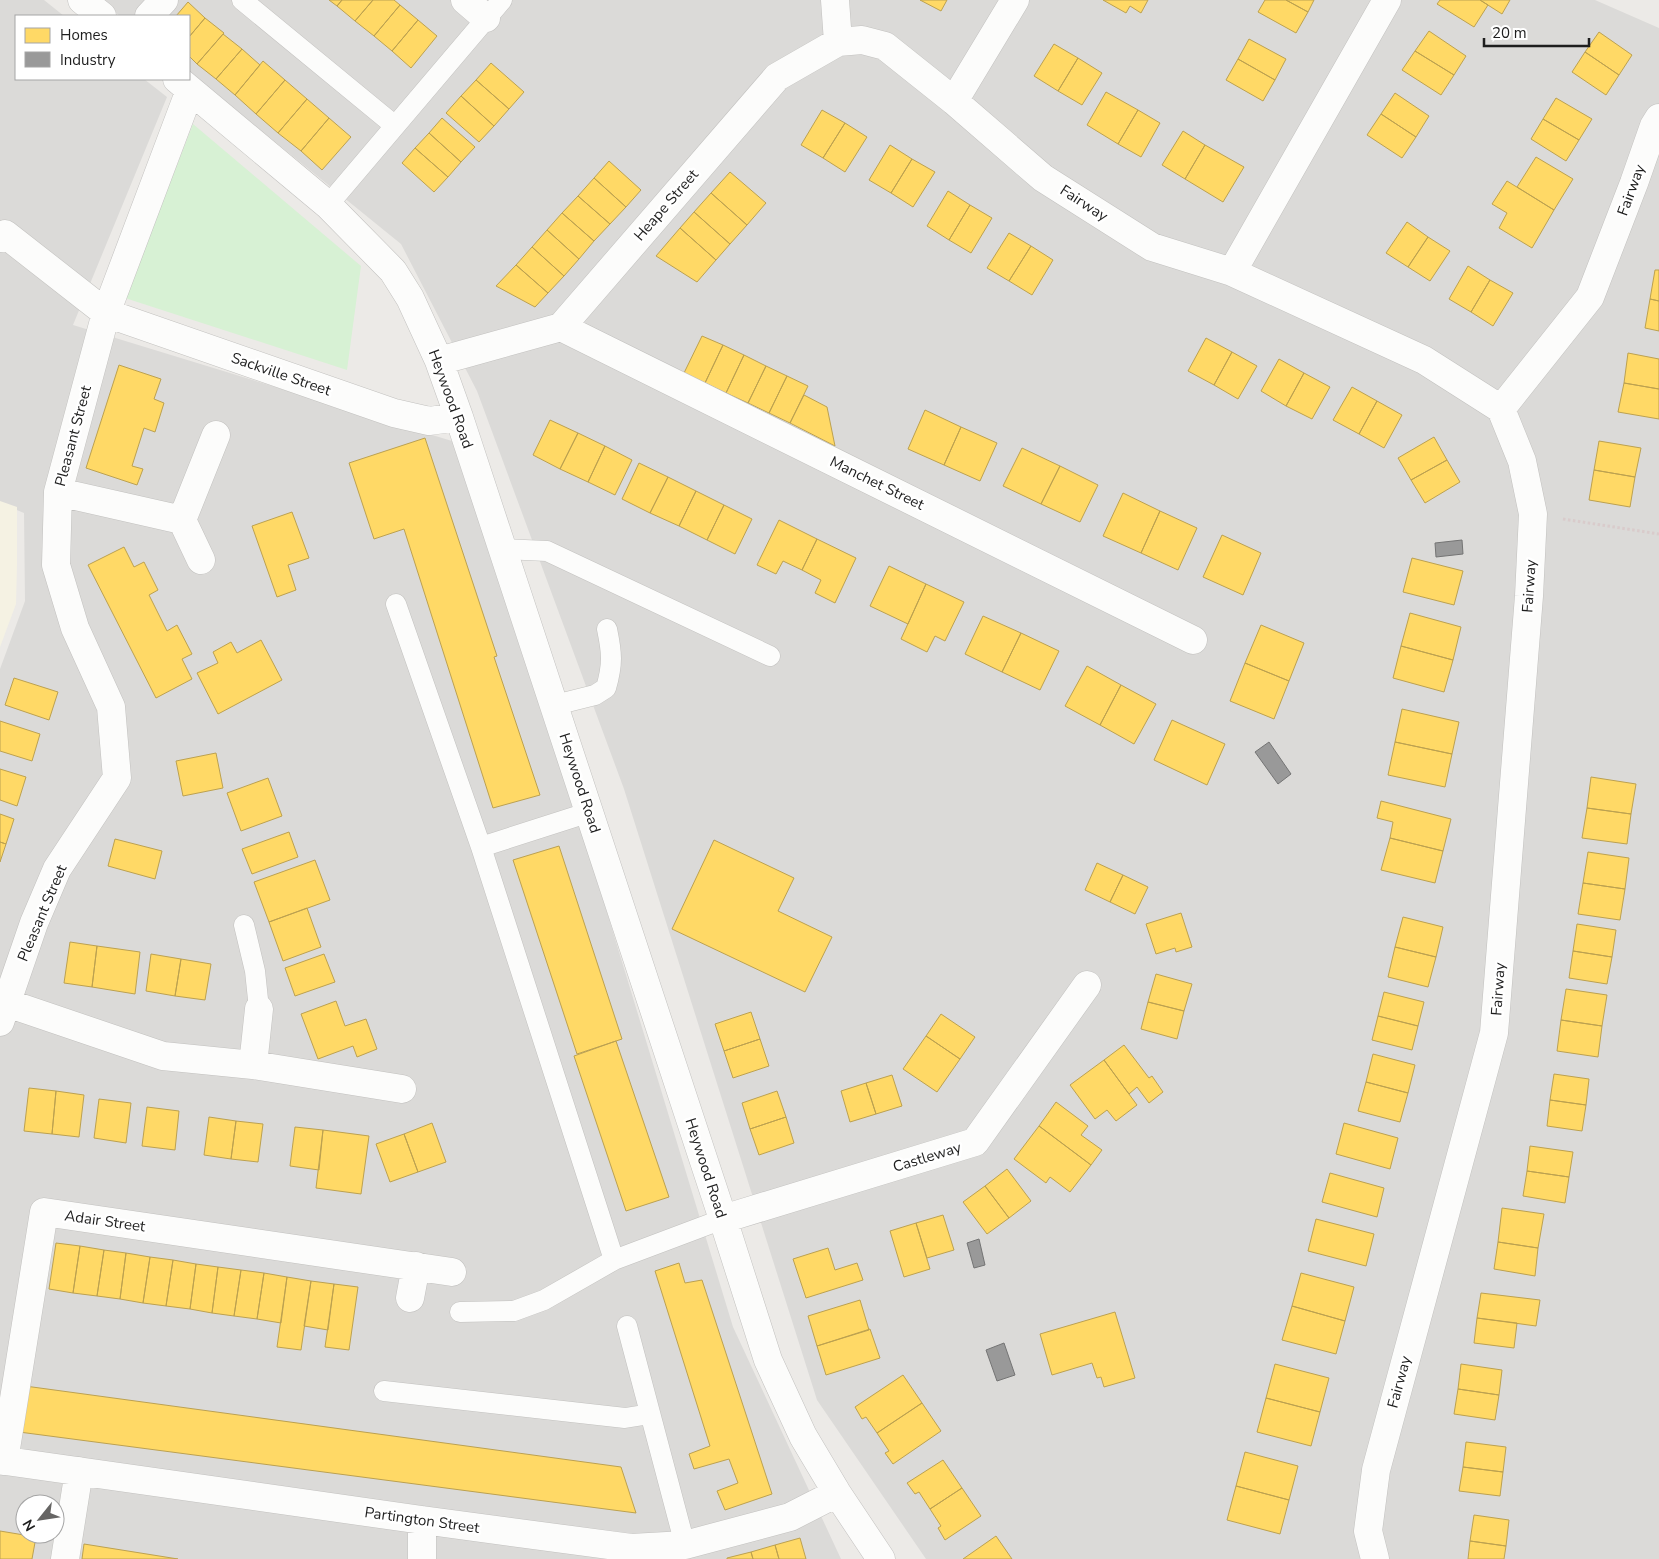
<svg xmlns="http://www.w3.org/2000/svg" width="1659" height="1559" font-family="'Nunito Sans',sans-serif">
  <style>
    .residential { fill: #dbdad8; fill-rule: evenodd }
    .education { fill: #f5f2e3 }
    .park { fill: #d7f1d4 }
    .homes { fill: #ffd966; stroke: #bca150 }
    .industry { fill: #999; stroke: #747474 }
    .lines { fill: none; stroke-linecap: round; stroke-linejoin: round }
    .service-casing { stroke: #c2c1bf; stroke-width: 21 }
    .minor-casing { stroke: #c2c1bf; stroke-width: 29 }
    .path { stroke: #d9cbcb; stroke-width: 3; stroke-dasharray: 2.5 2.5; stroke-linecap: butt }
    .service { stroke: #fcfcfb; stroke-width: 20 }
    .minor { stroke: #fcfcfb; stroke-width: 28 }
    .labels { text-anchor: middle; stroke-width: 5; stroke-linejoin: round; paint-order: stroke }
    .street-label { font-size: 15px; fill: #1e1e1e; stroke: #fff }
  </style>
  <rect width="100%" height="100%" fill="#eceae7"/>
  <path class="residential" d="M0,0H44L64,16H16V79H144L167,97L73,325L465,445L733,1327L841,1559H0V669L25,601L24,513L0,503ZM25,1504H55V1534H25Z
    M100,0H1595L1659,28V1559H926L817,1400L624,789L477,391L401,244L189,72V16H120Z"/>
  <path class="education" d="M0,501L17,507V564L16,604L0,647Z"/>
  <path class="park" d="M193,124L361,266L347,370L125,298Z"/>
  <path class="homes" d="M329,0H342L337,6Z
    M342,0H373L355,21L337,6Z
    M373,0H394L400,5L374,36L355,21Z
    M920,0H947L941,11Z
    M1103,0H1148L1141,13L1130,6L1126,13Z
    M1265,0H1286L1308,12L1296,33L1258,12Z
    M1286,0H1314L1308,12Z
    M1440,0H1480L1488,5L1474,27L1437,4Z
    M1480,0H1510L1502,14Z
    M188,2L205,18L189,37V16H176Z
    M400,5L418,20L392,51L374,36Z
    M205,18L224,33L197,64L189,56V37Z
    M418,20L437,36L411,68L392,51Z
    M1429,31L1466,56L1454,75L1415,51Z
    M1599,32L1632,55L1619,75L1585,52Z
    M223,34L242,49L216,79L197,64Z
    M1249,39L1286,59L1275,80L1238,59Z
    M1054,44L1078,58L1058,91L1034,76Z
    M242,49L260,65L235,95L216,79Z
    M1415,51L1454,75L1441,95L1402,70Z
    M1585,52L1619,75L1606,95L1572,72Z
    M1078,58L1102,73L1082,105L1058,91Z
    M1238,59L1275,80L1263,101L1226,80Z
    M263,61L285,80L256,114L235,95Z
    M491,63L524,92L509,109L476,80Z
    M285,80L307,99L278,133L256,114Z
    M476,80L509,109L494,126L461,96Z
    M1106,92L1138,110L1118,144L1087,125Z
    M1395,93L1429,116L1416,137L1381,114Z
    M461,96L494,126L479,142L446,113Z
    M1556,98L1592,119L1579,140L1543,119Z
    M307,99L329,118L301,151L278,133Z
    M822,110L845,123L823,158L801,145Z
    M1138,110L1160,123L1141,157L1118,144Z
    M1381,114L1416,137L1402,158L1367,135Z
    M329,118L351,137L322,170L301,151Z
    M442,118L475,147L461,162L429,133Z
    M1543,119L1579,140L1566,161L1531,139Z
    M845,123L867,137L845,172L823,158Z
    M1183,131L1205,145L1185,179L1162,165Z
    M429,133L461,162L448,177L415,148Z
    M890,145L912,159L891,193L869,180Z
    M1205,145L1244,167L1223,202L1185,179Z
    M415,148L448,177L434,192L402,163Z
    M1536,157L1573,179L1554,210L1517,187Z
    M912,159L935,172L913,207L891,193Z
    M609,161L641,190L626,207L594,178Z
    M730,172L766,203L747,225L711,193Z
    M594,178L626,207L610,224L578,196Z
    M1507,181L1554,210L1532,248L1499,228L1507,213L1492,204Z
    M948,191L970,205L949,240L927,226Z
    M711,193L747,225L730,244L694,212Z
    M578,196L610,224L594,241L562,213Z
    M970,205L992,218L971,253L949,240Z
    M694,212L730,244L716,260L680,228Z
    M562,213L594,241L579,259L547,230Z
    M1407,222L1428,237L1408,267L1386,253Z
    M680,228L716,260L697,282L656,256Z
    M547,230L579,259L564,276L532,247Z
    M1009,233L1031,246L1009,281L987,268Z
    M1428,237L1450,251L1430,281L1408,267Z
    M1031,246L1053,260L1032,295L1009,281Z
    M532,247L564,276L548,293L516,265Z
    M516,265L548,293L535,307L496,286Z
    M1468,266L1490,280L1471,312L1449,299Z
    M1655,270H1659V301L1650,299Z
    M1490,280L1513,293L1493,326L1471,312Z
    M1650,299L1659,301V331L1645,328Z
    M702,336L723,345L705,383L684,373Z
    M1206,338L1232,352L1214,385L1188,371Z
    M723,345L744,355L726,393L705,383Z
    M1232,352L1257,366L1238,399L1214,385Z
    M1628,353L1659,359V389L1624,383Z
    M744,355L766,366L748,403L726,393Z
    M1279,359L1304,373L1286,406L1261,391Z
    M119,365L161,379L154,399L164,403L155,432L144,428L132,466L143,469L137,485L86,468Z
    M766,366L787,376L769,413L748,403Z
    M1304,373L1330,387L1312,419L1286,406Z
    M787,376L808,386L790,423L769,413Z
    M1624,383L1659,389V419L1618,412Z
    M1352,387L1377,401L1359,434L1333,420Z
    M804,395L827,407L835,446L790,423Z
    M1377,401L1402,415L1384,448L1359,434Z
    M925,410L961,427L944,465L908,449Z
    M550,420L578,433L560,469L533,455Z
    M961,427L997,443L980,481L944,465Z
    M578,433L605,446L588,482L560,469Z
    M1434,437L1447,460L1411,480L1398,458Z
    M425,438L497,656L494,657L540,795L493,808L404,529L374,539L349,463Z
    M1599,441L1641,448L1635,477L1594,470Z
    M605,446L632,460L615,495L588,482Z
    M1022,448L1060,466L1041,504L1003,486Z
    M1447,460L1460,482L1425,503L1411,480Z
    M639,463L668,477L650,513L622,499Z
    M1060,466L1098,485L1080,522L1041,504Z
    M1594,470L1635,477L1630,507L1589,500Z
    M668,477L696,491L679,526L650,513Z
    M696,491L724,505L707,540L679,526Z
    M1123,493L1160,511L1141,553L1103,536Z
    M724,505L752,519L735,554L707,540Z
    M1160,511L1197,528L1178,570L1141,553Z
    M292,512L309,558L288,565L296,590L277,597L252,526Z
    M779,520L817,539L802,570L783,561L776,574L757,565Z
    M1222,535L1261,553L1243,595L1203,577Z
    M817,539L856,558L835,603L815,593L821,580L802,570Z
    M124,547L134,567L144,562L158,590L149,595L167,631L177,625L192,654L182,659L192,679L156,698L88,565Z
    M1412,558L1463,571L1454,605L1403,592Z
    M889,566L926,584L908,624L870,606Z
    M926,584L964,602L945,641L935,636L927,652L901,639Z
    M1410,613L1461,627L1453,660L1401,646Z
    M983,616L1021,633L1002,672L965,654Z
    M1261,625L1304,643L1289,681L1245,663Z
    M1021,633L1059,651L1040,690L1002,672Z
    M261,640L282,680L218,714L197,673L218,663L213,652L231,642L237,653Z
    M1401,646L1453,660L1444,692L1393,678Z
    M1245,663L1289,681L1274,719L1230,701Z
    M1087,666L1121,685L1100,725L1065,706Z
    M14,678L58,692L49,720L5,705Z
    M1121,685L1156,704L1134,744L1100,725Z
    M1402,709L1459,722L1452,754L1395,742Z
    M1172,720L1225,744L1207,785L1154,760Z
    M0,721L40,734L32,761L0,751Z
    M1395,742L1452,754L1445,787L1388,775Z
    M216,753L223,788L183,796L176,761Z
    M0,769L26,777L17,806L0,800Z
    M1591,777L1636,784L1631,814L1587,808Z
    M268,778L282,816L241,831L227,793Z
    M1381,801L1451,819L1443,851L1390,838L1393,822L1377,818Z
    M1587,808L1631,814L1627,844L1582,838Z
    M0,814L14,819L6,844L0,842Z
    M289,832L298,857L252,874L242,849Z
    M1390,838L1443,851L1435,883L1381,870Z
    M115,839L162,851L155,879L108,866Z
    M714,840L794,878L778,911L832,937L805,992L672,929Z
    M0,842L6,844L0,862Z
    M559,846L622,1039L577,1054L513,860Z
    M1588,852L1629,858L1625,889L1583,883Z
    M315,860L330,900L269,922L254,882Z
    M1097,863L1123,875L1110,902L1085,890Z
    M1123,875L1148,887L1135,914L1110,902Z
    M1583,883L1625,889L1620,920L1578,914Z
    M307,908L321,947L283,961L269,922Z
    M1181,913L1192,947L1176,952L1175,948L1156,954L1146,924Z
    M1403,917L1443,927L1436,957L1395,947Z
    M1577,924L1616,930L1612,957L1573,951Z
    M70,942L97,946L92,987L64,983Z
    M97,946L140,952L135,994L92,987Z
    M1395,947L1436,957L1428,987L1388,977Z
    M1573,951L1612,957L1607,984L1569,978Z
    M151,954L181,959L175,996L146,991Z
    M324,954L335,982L295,996L285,968Z
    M181,959L211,964L205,1000L175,996Z
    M1156,974L1192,984L1184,1011L1148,1002Z
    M1566,989L1607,995L1602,1026L1561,1020Z
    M1384,992L1424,1002L1418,1026L1378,1016Z
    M336,1001L345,1026L366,1019L377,1049L357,1057L353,1046L318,1059L301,1014Z
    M1148,1002L1184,1011L1177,1039L1141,1029Z
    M751,1012L760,1039L724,1051L715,1024Z
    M941,1014L975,1037L960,1059L926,1036Z
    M1378,1016L1418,1026L1412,1050L1372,1040Z
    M1561,1020L1602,1026L1598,1057L1557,1051Z
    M926,1036L960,1059L937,1092L903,1069Z
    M760,1039L769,1066L733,1078L724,1051Z
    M616,1041L669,1197L626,1211L574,1056Z
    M1124,1045L1149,1078L1152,1076L1163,1092L1149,1103L1137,1087L1129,1094L1104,1060Z
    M1373,1054L1415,1065L1408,1093L1366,1082Z
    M1104,1060L1137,1105L1116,1121L1107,1110L1095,1119L1070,1085Z
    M1554,1074L1589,1079L1586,1105L1550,1100Z
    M892,1075L902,1106L876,1114L866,1083Z
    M1366,1082L1408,1093L1400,1122L1358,1111Z
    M866,1083L876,1114L850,1122L841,1091Z
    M29,1088L56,1091L52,1134L24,1131Z
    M56,1091L84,1095L79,1137L52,1134Z
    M777,1091L786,1117L750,1129L742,1103Z
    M99,1099L131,1103L126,1143L94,1138Z
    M1550,1100L1586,1105L1582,1131L1547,1126Z
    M1056,1102L1088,1126L1081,1135L1102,1150L1091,1165L1039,1126Z
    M147,1107L179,1111L175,1150L142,1146Z
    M209,1117L236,1121L231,1159L204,1155Z
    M786,1117L794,1143L759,1155L750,1129Z
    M236,1121L263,1124L258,1162L231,1159Z
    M432,1123L446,1162L418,1172L404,1134Z
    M1344,1123L1398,1138L1390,1169L1336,1154Z
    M1039,1126L1091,1165L1070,1192L1050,1177L1046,1183L1014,1159Z
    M295,1127L323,1130L319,1170L290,1166Z
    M323,1130L369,1136L361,1194L316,1188Z
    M404,1134L418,1172L390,1182L376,1144Z
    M1530,1146L1573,1152L1569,1177L1527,1171Z
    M1007,1169L1031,1201L1009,1218L985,1186Z
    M1527,1171L1569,1177L1565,1203L1523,1196Z
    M1330,1173L1384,1188L1377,1217L1322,1202Z
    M985,1186L1009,1218L987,1234L963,1202Z
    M1502,1208L1544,1214L1538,1248L1498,1242Z
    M943,1215L954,1250L927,1258L916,1223Z
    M1316,1219L1374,1234L1366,1266L1308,1251Z
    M916,1223L930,1269L904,1277L890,1231Z
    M1498,1242L1538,1248L1535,1276L1494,1269Z
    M56,1243L80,1246L73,1293L49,1289Z
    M80,1246L104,1250L97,1296L73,1293Z
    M828,1248L835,1270L857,1263L863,1280L806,1298L793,1259Z
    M104,1250L126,1253L120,1299L97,1296Z
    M126,1253L150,1257L143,1303L120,1299Z
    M150,1257L173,1260L166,1306L143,1303Z
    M173,1260L196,1264L190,1309L166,1306Z
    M679,1263L685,1283L702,1280L772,1494L725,1510L717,1491L738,1483L729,1459L694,1469L689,1454L710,1446L655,1271Z
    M196,1264L218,1267L212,1313L190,1309Z
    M218,1267L241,1270L234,1316L212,1313Z
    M241,1270L264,1273L257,1319L234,1316Z
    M264,1273L287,1277L281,1323L257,1319Z
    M1301,1273L1354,1287L1345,1321L1292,1306Z
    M287,1277L311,1281L301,1350L277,1347Z
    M311,1281L334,1284L328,1330L304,1326Z
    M334,1284L358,1287L349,1350L325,1347Z
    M1481,1293L1540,1300L1536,1326L1477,1318Z
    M860,1300L869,1330L817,1346L808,1316Z
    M1292,1306L1345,1321L1336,1354L1282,1340Z
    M1115,1312L1135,1378L1104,1387L1101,1377L1097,1378L1092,1363L1052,1375L1040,1334Z
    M1477,1318L1517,1323L1514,1348L1474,1343Z
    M870,1329L880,1358L826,1375L817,1346Z
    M1275,1364L1329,1378L1320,1412L1266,1398Z
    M1461,1364L1502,1370L1499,1395L1458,1389Z
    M903,1375L922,1403L877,1433L866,1417L862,1419L855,1407Z
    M25,1386L621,1467L636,1513L19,1432Z
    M1458,1389L1499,1395L1495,1420L1454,1414Z
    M1266,1398L1320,1412L1311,1446L1257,1432Z
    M922,1403L941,1431L893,1464L885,1453L889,1451L877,1433Z
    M1466,1442L1506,1447L1503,1472L1463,1467Z
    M1245,1452L1298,1466L1289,1500L1236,1486Z
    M943,1460L962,1488L930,1509L919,1492L915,1494L907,1483Z
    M1463,1467L1503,1472L1500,1496L1459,1491Z
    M1236,1486L1289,1500L1280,1534L1227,1520Z
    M962,1488L981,1516L945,1540L938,1528L941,1526L930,1509Z
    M1474,1515L1509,1520L1506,1546L1470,1541Z
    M0,1531L36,1537L32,1559H0Z
    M996,1536L1012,1559H963Z
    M800,1538L806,1559H779L775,1545Z
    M1470,1541L1506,1546L1504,1559H1468Z
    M84,1544L178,1559H82Z
    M775,1545L779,1559H753L751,1552Z
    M751,1552L753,1559H727V1558Z"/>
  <path class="industry" d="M1462,540L1463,554L1436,557L1435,543Z
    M1269,742L1291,774L1278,784L1255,752Z
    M979,1239L985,1265L974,1268L967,1243Z
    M1004,1343L1015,1375L997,1381L986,1350Z"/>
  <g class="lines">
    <defs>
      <path id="service" d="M242,0L394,125
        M328,205L502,0
        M502,549L547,551L770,656
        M396,604L481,847L614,1260L723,1219
        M555,705L595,695L606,688C613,664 612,653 607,629
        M481,847L590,812
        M244,925L255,971L259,1009
        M460,1312L514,1311L544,1300L614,1260
        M627,1326L685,1545
        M384,1391L625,1418L650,1414"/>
      <path id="minor" d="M82,0L102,16
        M465,0L486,18
        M835,0L838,42
        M149,16L164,0
        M177,79L328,205L393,271L410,298L439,361L459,417L723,1219L768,1360L803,1436L837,1493L881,1559
        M954,101L1015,0
        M0,238L5,234L106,313L394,413L429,421L459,417
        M1232,272L1387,0
        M561,327L1193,640
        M439,361L561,327L777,77L838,42L862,40L885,46L954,101L1043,178L1152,247L1232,272L1424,360L1501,409L1522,461L1533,514L1529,596L1494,1033L1376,1470L1368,1531L1375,1559
        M1501,409L1590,297L1634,183L1654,126L1659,118
        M58,492L182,520L216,435
        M182,520L201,560
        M7,1003L163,1056L253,1065L402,1089
        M0,1022L34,923L57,869L117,778L111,707L75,628L56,565L58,492L106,313L190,90
        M253,1065L259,1009
        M723,1219L975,1142L1087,985
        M410,1298L416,1266
        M0,1460L422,1520L631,1548L685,1545L790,1517L837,1493
        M4,1461L44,1212L452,1272
        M422,1520V1559
        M65,1559L79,1471"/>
    </defs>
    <use href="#service" class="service-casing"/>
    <use href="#minor" class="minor-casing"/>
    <path class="path" d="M1563,519L1659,534"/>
    <use href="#service" class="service"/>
    <use href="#minor" class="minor"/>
  </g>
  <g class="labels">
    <g class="street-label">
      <text transform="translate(1631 190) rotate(-70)" y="5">Fairway</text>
      <text transform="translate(1084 203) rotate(33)" y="5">Fairway</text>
      <text transform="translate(666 205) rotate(-49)" y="5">Heape Street</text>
      <text transform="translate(281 374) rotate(19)" y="5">Sackville Street</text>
      <text transform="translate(451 399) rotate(70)" y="5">Heywood Road</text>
      <text transform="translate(73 436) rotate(-75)" y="5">Pleasant Street</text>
      <text transform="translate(877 483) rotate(26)" y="5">Manchet Street</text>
      <text transform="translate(1529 586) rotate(-86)" y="5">Fairway</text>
      <text transform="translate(580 783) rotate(72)" y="5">Heywood Road</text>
      <text transform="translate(42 913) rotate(-67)" y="5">Pleasant Street</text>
      <text transform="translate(1498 989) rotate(-86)" y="5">Fairway</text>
      <text transform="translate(927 1157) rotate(-17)" y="5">Castleway</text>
      <text transform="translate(706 1168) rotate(72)" y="5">Heywood Road</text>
      <text transform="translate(105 1221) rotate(8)" y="5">Adair Street</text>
      <text transform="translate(1399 1382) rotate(-75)" y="5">Fairway</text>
      <text transform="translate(422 1520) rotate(8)" y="5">Partington Street</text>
    </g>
  </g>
  <rect x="15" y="15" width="175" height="65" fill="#ffffff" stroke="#a5a5a5"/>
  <rect x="25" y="28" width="25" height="15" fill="#ffd966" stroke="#a5a5a5"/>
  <text x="60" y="40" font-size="15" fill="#1e1e1e">Homes</text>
  <rect x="25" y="52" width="25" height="15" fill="#999999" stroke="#a5a5a5"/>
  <text x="60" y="65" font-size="15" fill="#1e1e1e">Industry</text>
  <g transform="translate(40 1519) rotate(240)"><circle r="24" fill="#ffffff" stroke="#a5a5a5"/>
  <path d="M0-4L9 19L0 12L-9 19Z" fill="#666564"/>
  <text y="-8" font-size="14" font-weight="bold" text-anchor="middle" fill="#1e1e1e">N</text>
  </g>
  <path d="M1484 38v8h105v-8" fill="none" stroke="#1e1e1e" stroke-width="2.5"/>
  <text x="1492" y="38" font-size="15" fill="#1e1e1e" stroke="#ffffff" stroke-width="4" paint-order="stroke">20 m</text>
</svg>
